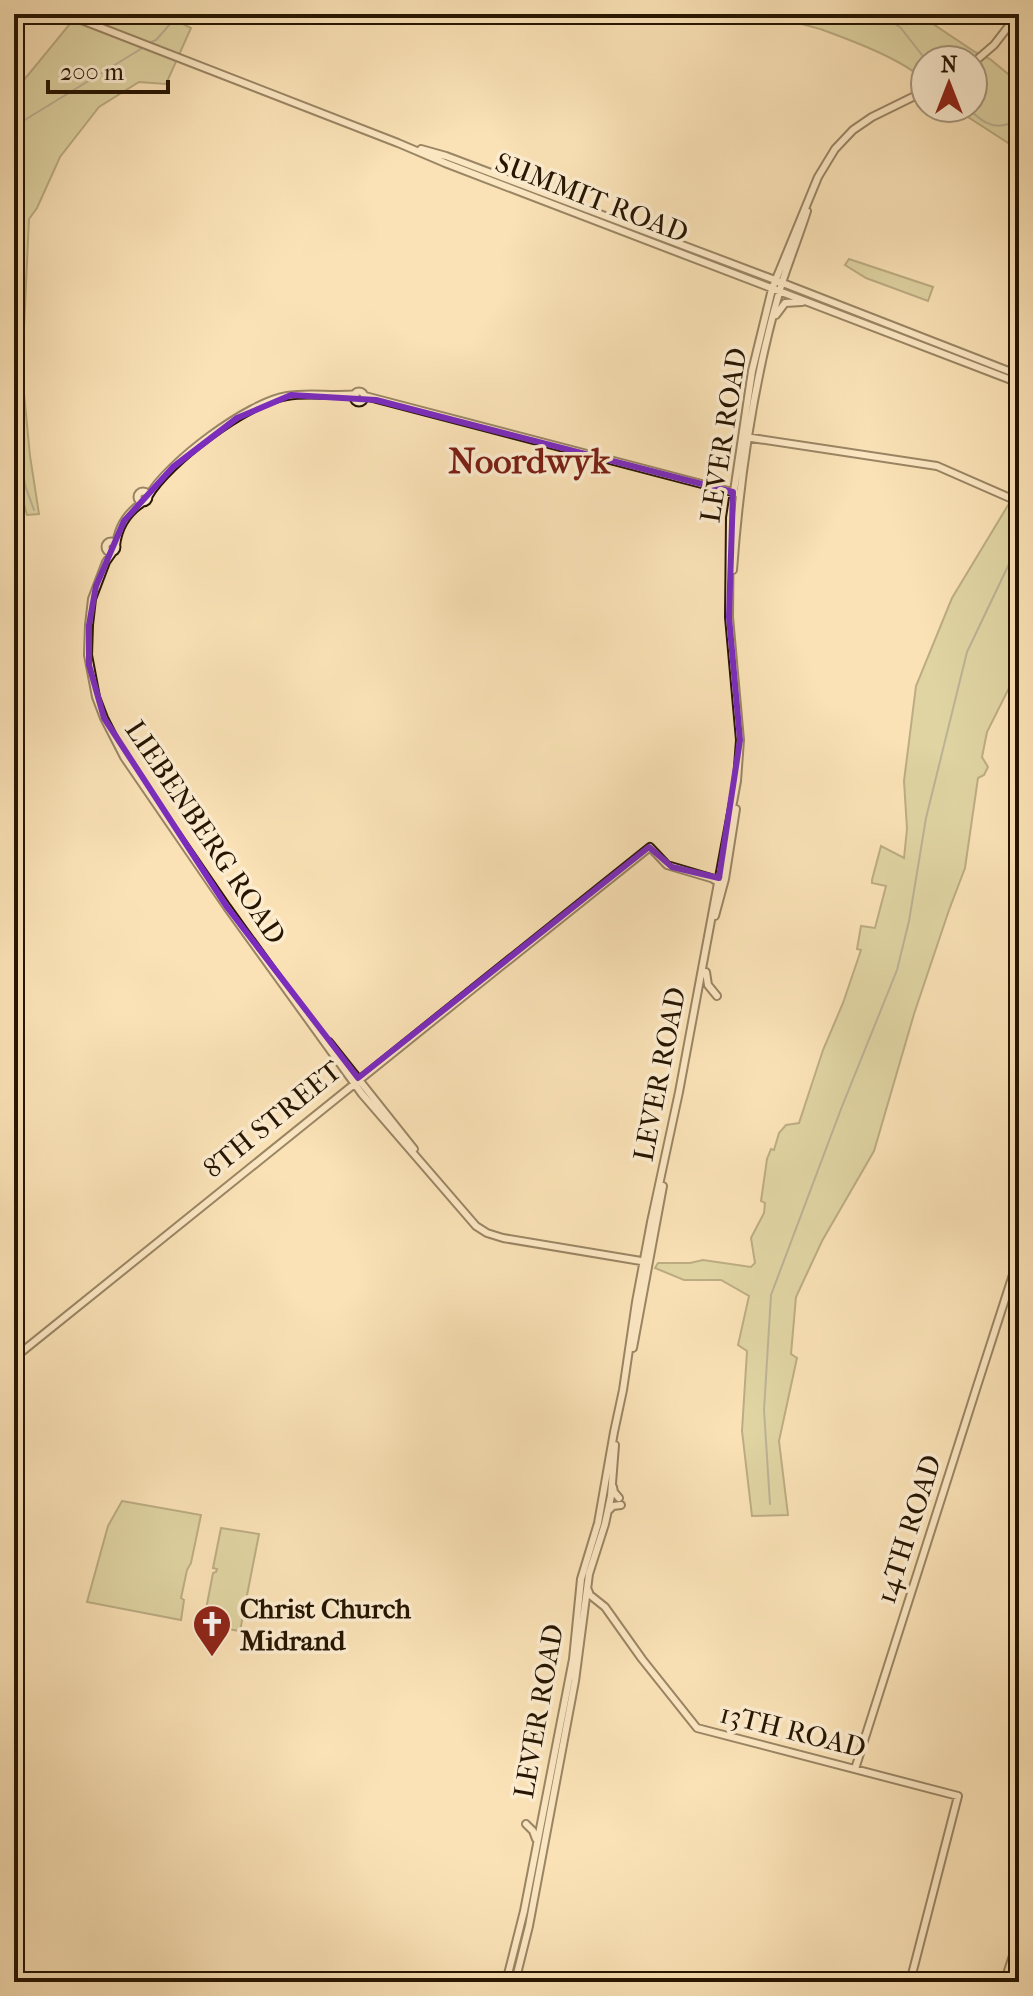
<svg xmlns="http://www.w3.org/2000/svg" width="1033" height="1996" font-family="'IM FELL French Canon',serif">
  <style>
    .green { fill: #c0c38d; stroke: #746c46; stroke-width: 2 }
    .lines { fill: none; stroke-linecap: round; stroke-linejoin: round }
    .stream { stroke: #71796e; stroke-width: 2 }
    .secondary-casing { stroke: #271500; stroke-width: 10 }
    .highway-casing { stroke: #271500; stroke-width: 13 }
    .secondary { stroke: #fcecd0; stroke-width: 6 }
    .highway { stroke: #fae2b6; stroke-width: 9 }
    .marked { fill: none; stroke: #7b2cbf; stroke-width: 6; stroke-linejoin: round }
    .labels { text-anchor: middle; stroke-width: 7; stroke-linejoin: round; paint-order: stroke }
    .street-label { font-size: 28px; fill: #271500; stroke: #fcecd0 }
    .poi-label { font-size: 28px; font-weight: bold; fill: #271500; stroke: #fcecd0; text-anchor: start }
    .district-label { font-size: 36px; font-weight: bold; fill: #7a1f14; stroke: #fcecd0 }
  </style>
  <rect width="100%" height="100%" fill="#fae2b6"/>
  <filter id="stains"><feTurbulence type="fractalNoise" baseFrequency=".0025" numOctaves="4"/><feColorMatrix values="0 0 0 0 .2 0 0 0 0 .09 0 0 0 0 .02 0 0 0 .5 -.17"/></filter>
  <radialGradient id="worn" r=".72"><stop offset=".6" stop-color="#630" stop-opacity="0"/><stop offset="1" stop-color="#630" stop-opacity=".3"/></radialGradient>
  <path class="green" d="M78,14H163L191,28L166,84L139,82L99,107L60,157L37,208L29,219L22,372L30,456L39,514L27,515L14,468V92Z
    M783,14H912L927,20L975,52L990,59L1019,83V150L954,108H973V60H925V81C904,60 853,41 823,30C809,25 794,25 783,14Z
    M849,259L933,287L928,301L866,278L845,265Z
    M1019,487V668L987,732L982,757L988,767L984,775L978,778L965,868L949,910L914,1014L874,1151L822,1241L796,1297L791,1354L797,1358L779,1441L788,1515L752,1516L742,1431L747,1351L738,1345L749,1296L721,1280H684L655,1268L658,1263H690L703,1260L751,1267L755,1263L751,1238L764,1213L765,1203L761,1201L767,1159L771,1149L774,1150L779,1133L786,1125L799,1123L823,1050L843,1003L861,950L857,949L861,926L875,928L886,886L872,883V880L881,846L904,858L907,829L904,781L916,686L952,598Z
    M122,1501L201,1515L191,1563L187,1570L181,1598L184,1600L181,1620L87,1602L108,1526Z
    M221,1528L259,1534L240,1631L203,1625L213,1573L216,1572L217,1569L213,1568Z"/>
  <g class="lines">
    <path class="stream" d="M796,14H801
      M824,14L828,17L886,19L900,27L926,60
      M149,43L156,40L179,14
      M968,108C979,119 991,130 1008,124L1019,130
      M14,130L23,121L144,47
      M14,139L21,126
      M14,437L26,488L34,510
      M770,1504L764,1410L771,1295L841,1109L897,970L909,921L926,818L967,652L1019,543"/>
    <defs>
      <path id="secondary" d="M66,14L398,143L445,163L1019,383
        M973,63L994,45L1018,14
        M421,149L446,156L775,280L1019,375
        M776,315L785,303L802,302
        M353.5 397a5.5 5.5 0 1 1 11 0a5.5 5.5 0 1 1-11 0Z
        M365,396L736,493
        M745,437L937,466L1019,502
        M137.5 497a5.5 5.5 0 1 1 11 0a5.5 5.5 0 1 1-11 0Z
        M148,497C167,463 248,402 287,396C310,392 333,397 356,394
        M105.5 547a5.5 5.5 0 1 1 11 0a5.5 5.5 0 1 1-11 0Z
        M116,546C118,527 127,513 142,503
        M113,552L106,562L92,599L89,625L88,655L96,697L104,718L124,757L227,907L362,1094L476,1226L487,1233L503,1238L647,1262
        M733,570C740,475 754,378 781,286C789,261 799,236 807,211
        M715,916L725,879L736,809
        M706,972L708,985L717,996
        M329,1042L414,1149
        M1016,1257L1019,1241
        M633,1348L663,1186
        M14,1358C227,1188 437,1016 650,847L667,865L711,878L720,883
        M613,1487L614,1492L619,1498
        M608,1511L613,1506L621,1505
        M588,1590L590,1595L605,1607L642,1659L697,1728L958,1796L910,1982
        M855,1769C908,1598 964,1427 1019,1256
        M526,1824L533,1831L536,1839
        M506,1982L524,1911L573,1659L581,1579L598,1523L614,1432L623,1390L636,1302L651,1222L679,1092L737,781L740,740L729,617L730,518L752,371L772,289L818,177L835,149L853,130L872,117L925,91
        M515,1982L529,1926L575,1681L589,1574L605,1524L611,1496L615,1445"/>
      <path id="highway" d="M1006,1982L1019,1942
        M1015,1982L1019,1967"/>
    </defs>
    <use href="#secondary" class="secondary-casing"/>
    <use href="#highway" class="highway-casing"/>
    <use href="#secondary" class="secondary"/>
    <use href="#highway" class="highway"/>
  </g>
  <path d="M0 0H1033V1996H0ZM291,395L376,400L733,492L729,617L740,740L719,878L672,867L649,847L358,1078L227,907L104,718L89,665V625L96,586L124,521L173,467L237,418Z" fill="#fae2b6" fill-opacity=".55" fill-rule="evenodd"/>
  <path class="marked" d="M291,395L376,400L733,492L729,617L740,740L719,878L672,867L649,847L358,1078L227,907L104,718L89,665V625L96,586L124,521L173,467L237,418Z"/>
  <defs>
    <symbol id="church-pin" viewBox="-11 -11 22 30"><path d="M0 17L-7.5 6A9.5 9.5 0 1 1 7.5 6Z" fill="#8f2418" stroke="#fcecd0"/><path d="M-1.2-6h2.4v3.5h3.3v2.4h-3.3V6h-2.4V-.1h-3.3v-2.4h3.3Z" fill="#fff"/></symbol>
  </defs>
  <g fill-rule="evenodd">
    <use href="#church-pin" x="190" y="1602" width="44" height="60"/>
  </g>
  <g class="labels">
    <g class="street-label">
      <text transform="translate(592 197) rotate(21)" y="10">SUMMIT ROAD</text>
      <text transform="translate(723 435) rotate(-81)" y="10">LEVER ROAD</text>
      <text transform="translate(206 832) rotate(56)" y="10">LIEBENBERG ROAD</text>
      <text transform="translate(659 1074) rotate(-79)" y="10">LEVER ROAD</text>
      <text transform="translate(272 1119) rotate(-39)" y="10">8TH STREET</text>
      <text transform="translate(908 1529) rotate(-72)" y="10">14TH ROAD</text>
      <text transform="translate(538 1711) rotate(-80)" y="10">LEVER ROAD</text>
      <text transform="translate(793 1730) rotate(14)" y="10">13TH ROAD</text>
    </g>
    <g class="poi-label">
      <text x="240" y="1618">Christ Church<tspan x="240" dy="32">Midrand</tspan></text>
    </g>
    <g class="district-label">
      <text x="529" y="473">Noordwyk</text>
    </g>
  </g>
  <rect width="1033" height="1996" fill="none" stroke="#fae2b6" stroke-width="48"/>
  <rect x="16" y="16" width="1001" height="1964" fill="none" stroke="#271500" stroke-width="4"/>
  <rect x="24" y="24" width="985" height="1948" fill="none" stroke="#271500" stroke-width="2"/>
  <g transform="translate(949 84)"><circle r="38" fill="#fcecd0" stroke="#a7967d" stroke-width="2"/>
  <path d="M0-6L14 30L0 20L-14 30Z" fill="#8f2418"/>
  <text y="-12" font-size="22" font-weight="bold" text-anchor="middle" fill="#271500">N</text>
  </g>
  <path d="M48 80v12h120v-12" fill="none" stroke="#271500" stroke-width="4"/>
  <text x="60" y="80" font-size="24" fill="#271500" stroke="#fcecd0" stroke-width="6" paint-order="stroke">200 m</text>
  <rect width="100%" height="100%" filter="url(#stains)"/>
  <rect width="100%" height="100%" fill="url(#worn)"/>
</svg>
